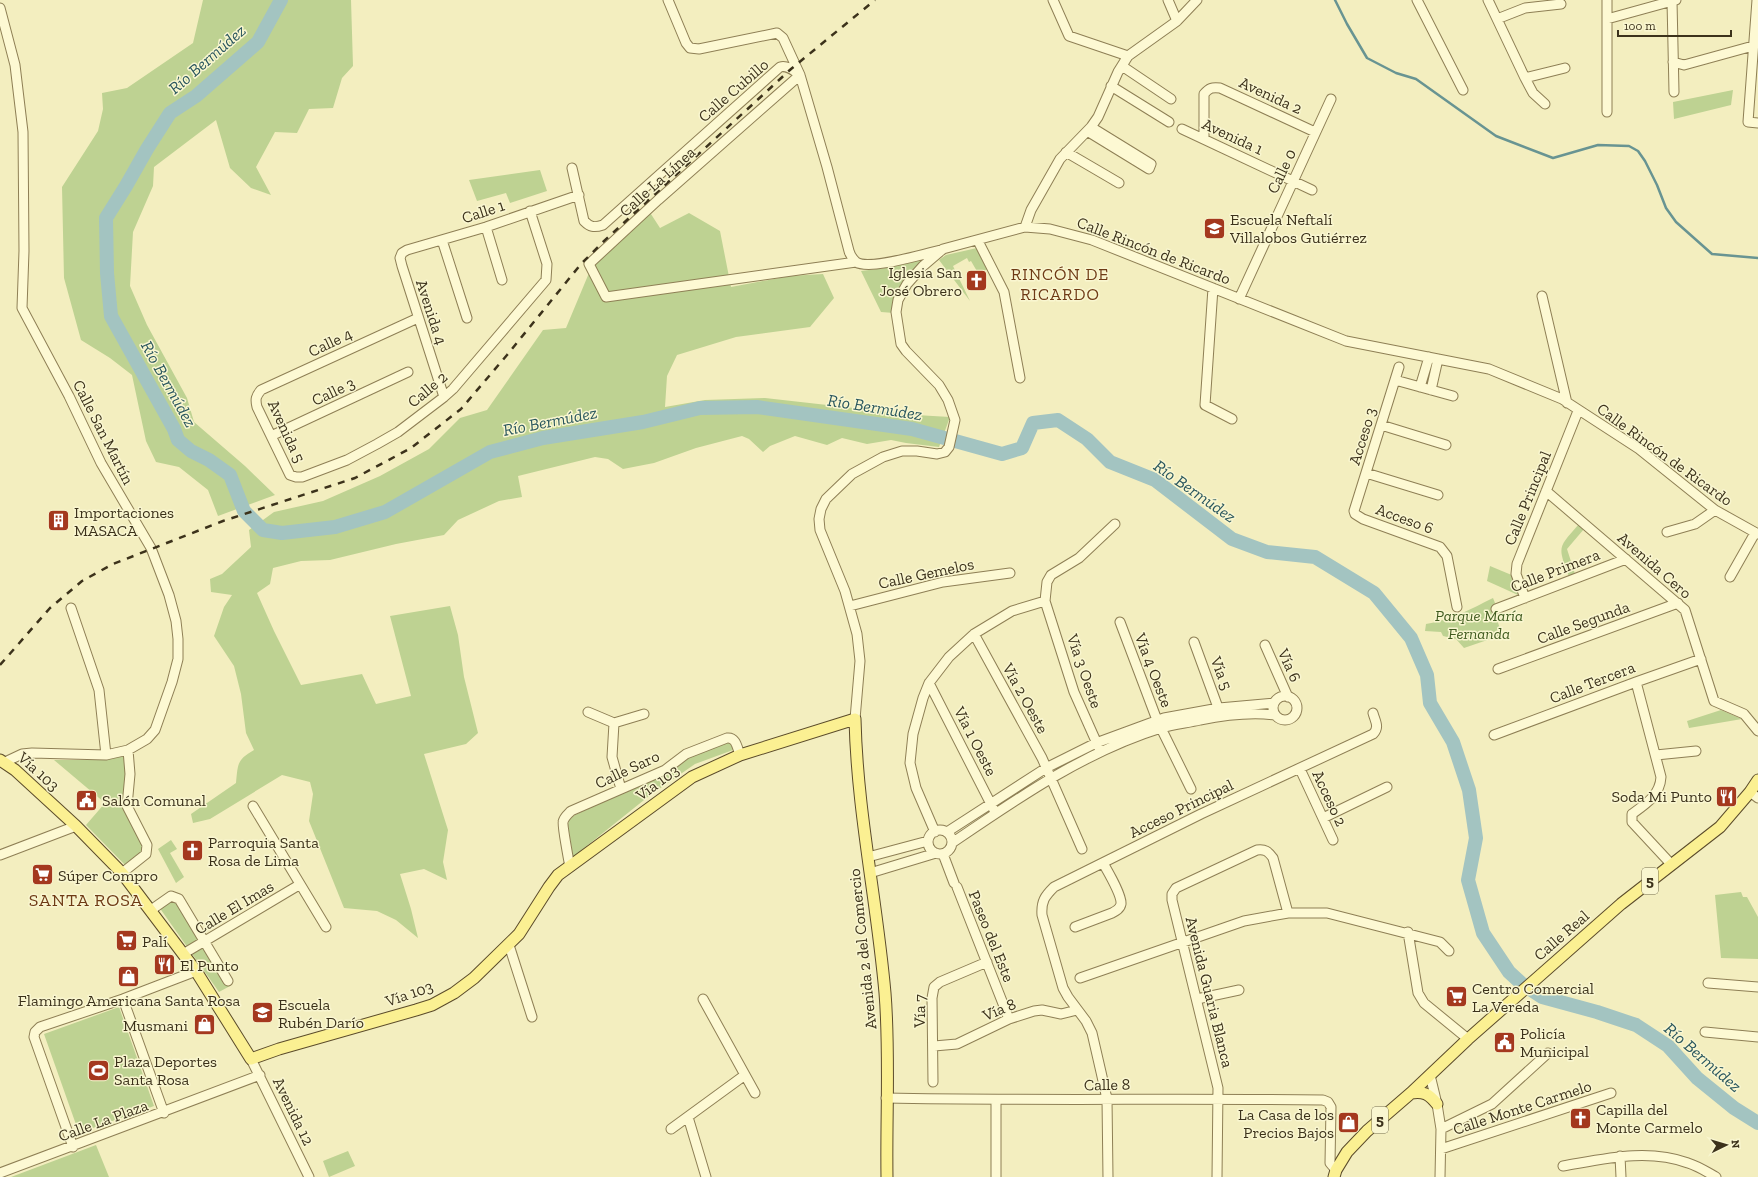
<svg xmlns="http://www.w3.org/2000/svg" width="1758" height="1177" font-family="'Zilla Slab',serif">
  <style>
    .green { fill: #bed292 }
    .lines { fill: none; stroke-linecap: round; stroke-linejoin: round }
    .stream { stroke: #689492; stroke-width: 2.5 }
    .river { stroke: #a3c4c1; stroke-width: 14 }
    .minor-casing { stroke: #8e7f55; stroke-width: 11 }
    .major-casing { stroke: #5b4b2a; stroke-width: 13 }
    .minor { stroke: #fdf9d3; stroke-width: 9 }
    .major { stroke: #fbf092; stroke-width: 11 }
    .rail { stroke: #3c321b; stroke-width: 2.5; stroke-dasharray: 7 7; stroke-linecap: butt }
    .labels { text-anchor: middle; stroke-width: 3; stroke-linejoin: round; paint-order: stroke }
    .shield { fill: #f9f6d0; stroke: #756d51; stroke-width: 1 }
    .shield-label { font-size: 15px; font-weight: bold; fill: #3c321b }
    .street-label { font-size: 16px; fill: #3c321b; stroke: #f9f6d0 }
    .poi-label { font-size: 16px; fill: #3c321b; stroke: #f9f6d0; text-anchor: start }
    .park-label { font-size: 16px; font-style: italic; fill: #405b1f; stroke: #f9f6d0 }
    .water-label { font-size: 17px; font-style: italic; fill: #29565d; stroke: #f9f6d0 }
    .neighbourhood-label { font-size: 17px; letter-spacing: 1px; fill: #6e3a15; stroke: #f9f6d0 }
    .quarter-label { font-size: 18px; letter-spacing: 1px; fill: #6e3a15; stroke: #f9f6d0 }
  </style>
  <rect width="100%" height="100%" fill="#f3eebf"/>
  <path class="green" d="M203,0H351L353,66L342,78L333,108L309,109L297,133L275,132L256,167L271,195L251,188L230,168L216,120L154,167L153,186L133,232L130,286L147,325L187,398L194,422L245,466L275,495L218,516L208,490L179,467L156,462L146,441L132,375L110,358L81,340L64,278L62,187L98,131L103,109L102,93L127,88L193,43Z
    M1733,90L1731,105L1674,119L1673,102Z
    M540,170L547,191L510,203L506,193L477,201L469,180Z
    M649,211L660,228L689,213L720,231L731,287L790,276L823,274L834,298L810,327L736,337L677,355L667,376L665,407L705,400L765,398L916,415L950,417L939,447L906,443L891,440L867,444L842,438L827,445L795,436L770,446L763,452L749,439L742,436L696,448L654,463L623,469L608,459L595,457L518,476L522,497L499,501L458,520L444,535L396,544L330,560L301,561L273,568L270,584L257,593L274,631L301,685L362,674L376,704L411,696L390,616L450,606L458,635L464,677L478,733L466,744L424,754L448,830L443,862L447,880L424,869L400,874L411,909L418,938L396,920L377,911L344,908L309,821L313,794L310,782L282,775L210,819L193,823L191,814L236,783C238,763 237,760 254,750L246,733L241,694L234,666L214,636L224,607L232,595L211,592L210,579L222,574L251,547L249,530L274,512L323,501L380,476L429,449L460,418L487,410L543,330L566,328L589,273L603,254Z
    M977,248L988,269L978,273L971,261L969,262L967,258L953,266L970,301L939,260L946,255Z
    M931,257L922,265L894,313L881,312L861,271L885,268Z
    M1579,524L1584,529L1567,549L1575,574L1569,577C1558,546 1557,549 1579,524Z
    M1490,566L1514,576L1518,595L1487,581Z
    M1493,598L1495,603L1493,607L1502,635L1464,648L1456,639L1443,636L1441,632L1425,631L1426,624C1451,620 1471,609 1493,598Z
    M1721,710L1742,719L1689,728L1687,721Z
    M730,741L733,750L695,764L649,796L573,857L568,825L569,820L575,815L668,772L694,754Z
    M125,754L128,771L125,809L128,818L143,845V853L126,866L86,825L105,803L54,760H101Z
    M171,840L177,849L170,853L184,877L176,883L158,849Z
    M1741,892L1743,897H1747L1758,917V959L1721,958L1715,895Z
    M174,900L186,913L230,986L219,992L159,907Z
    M119,1007L154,1106L79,1133L44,1034Z
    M96,1145L109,1177H11Z
    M348,1151L355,1166L329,1177L323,1161Z"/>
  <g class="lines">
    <path class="stream" d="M1335,0L1347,24L1367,58L1396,73L1416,79L1496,136L1553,158L1598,145L1629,146L1638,151L1645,161L1657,185L1666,208L1676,222L1712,254L1758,258"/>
    <path class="river" d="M281,0L258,42L196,96L170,113L147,149L126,186L106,218L107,273L111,316L174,429L178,440L191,451L209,460L230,475L244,511L263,530L282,533L335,527L385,512L490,452L543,438L643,422L700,408L757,407L912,429L1002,454L1022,448L1033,423L1058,420L1087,439L1110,462L1155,480L1232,539L1267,552L1315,557L1374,593L1411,638L1427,675L1430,703L1453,742L1469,790L1476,838L1468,880L1483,933L1509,972L1521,983L1542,997L1597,1012L1636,1025L1668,1046L1697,1078L1734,1108L1758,1123"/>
    <defs>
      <path id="minor" d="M668,0L686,43L690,48L699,49L777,33L783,38L800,75L658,200L589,264L606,297L856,262
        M1053,0L1069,36L1128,56
        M1168,0L1177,21
        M1417,0L1463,90
        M1488,0L1525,78L1533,93L1545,104
        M1607,0V112
        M1757,0L1748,122L1758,123
        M1672,1L1674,92
        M0,8L15,65L23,132L24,251L22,308L69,396L101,463L151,548L169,595L176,621L178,639V659L172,682L155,730L147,739L128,750L106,755L32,753L22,754L5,762
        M1497,19L1525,8L1561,4
        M1607,19L1676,0
        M1673,62L1684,65L1753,46
        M1122,66L1171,99
        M1525,78L1565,68
        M1111,86L1169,122
        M1182,129L1312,190
        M1087,131L1149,169L1151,164L1091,127
        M1204,139V94C1209,88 1212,87 1220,88L1315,132
        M1066,152L1119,183
        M572,168L584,221C590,227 594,228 603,225L780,67C788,65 794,71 800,75L827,167L849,251C850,255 853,259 856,262C870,271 925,253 942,250
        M486,227L502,280
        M1025,227L1031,210L1060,159L1091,127L1098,117L1118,72L1128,56L1177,21L1197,0
        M442,240L467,318
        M978,241L1004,292L1020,378
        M1213,288L1205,405L1232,419
        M1542,296L1567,403
        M1239,299L1331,99
        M418,318L261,390C256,396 255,399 257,407L290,475L296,477H302L347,460L377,444L398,432L444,397L453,389L546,280L547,264L530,211
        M1399,367L1354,511L1355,514L1363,519L1440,547L1447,556L1457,607
        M1395,380L1453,396
        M1420,387L1429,357
        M1431,390L1438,359
        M444,397L402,266L400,258L402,253L407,250L486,227L579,195
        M1381,425L1446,445
        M271,436L408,372
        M1366,473L1438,495
        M1546,491L1685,610L1714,701L1744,714L1758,731
        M1667,532L1695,524L1715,510
        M1730,577L1755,533
        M1525,598L1516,574L1517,564L1578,411
        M850,606L943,582L1010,573
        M71,608L99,690L106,755
        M1496,609L1626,559
        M1120,622L1157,720L1191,789
        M974,634L1042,758L1082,849
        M1194,642L1220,713
        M1265,645L1288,697
        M1498,669L1678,603
        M1636,682L1661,777C1660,795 1646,804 1632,814V822L1671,864
        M929,683L994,810
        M1273 708a12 12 0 1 1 24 0a12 12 0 1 1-24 0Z
        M588,712L614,723
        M855,719L860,661L857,634L845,591L820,530L819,519L821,509L826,499L852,474L883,457L902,451H917L937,454L945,452L949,447L955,420L948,400L939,385L906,351L901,344L896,312L898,300L907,284L923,266L943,249L1025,227L1050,229L1092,240L1346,341L1489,369L1562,399L1639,449L1715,510L1758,534
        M614,723L612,757L621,789
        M614,723L644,714
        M1494,735L1636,682L1701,659
        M1099,748L1074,692L1045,601L1047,582L1051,575L1079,558L1115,524
        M1656,755L1696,751
        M1300,769L1333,840
        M1750,792L1758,798
        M253,806L326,927
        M1323,818L1387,787
        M928 842a12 12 0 1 1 24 0a12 12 0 1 1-24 0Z
        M935,832L916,788L910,763L913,734L923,698L929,683L949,657L974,634L1012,611L1045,601
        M947,832L1046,768L1096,743L1164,718L1219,708L1274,703
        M952,843C1018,798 1084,752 1161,728C1174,724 1187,723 1200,720C1225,715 1250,712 1275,715
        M943,854L954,883
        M0,855L76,826
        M868,857L928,841
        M570,867C569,862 562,824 563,822C564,817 567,815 571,811L665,770L686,754L727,738C736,737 737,747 740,755
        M122,873L146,854L147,845L127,806L130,774L128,750
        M870,873L936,853
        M957,887L1009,1019
        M151,910L171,896L179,899L228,981
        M1075,927L1112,913C1116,911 1120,909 1121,904C1122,895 1108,872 1103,863
        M1408,932L1418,993L1424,1003L1468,1039
        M509,945L532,1017
        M183,954L299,885
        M1080,978L1244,921L1288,913H1327L1440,942L1449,951
        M1708,983L1758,987
        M123,999L164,1113
        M703,999L755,1093
        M1197,999L1239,990
        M1705,1032L1758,1037
        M934,1046L957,1044L1009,1019L1034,1011L1042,1010L1061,1014L1077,1010
        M251,1059L309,1177
        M1430,1075L1437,1104L1441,1129L1440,1177
        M933,1082L932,998L934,987L940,982L987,962
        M886,1098C1032,1101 1177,1098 1323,1100L1328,1102L1331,1107L1330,1163L1336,1170
        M688,1117L706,1177
        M671,1129L745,1075
        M1441,1129L1492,1104L1548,1053
        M73,1147L34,1037L35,1032L40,1027L123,999L196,971
        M1441,1149L1611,1093
        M1620,1156L1621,1177
        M1563,1166C1604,1159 1647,1148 1688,1163C1698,1166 1707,1172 1716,1177
        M0,1173L260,1075
        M996,1177V1100
        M1108,1177L1107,1099L1101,1072L1092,1033L1086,1021L1068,997L1063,988L1042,915C1041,901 1045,896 1054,887L1201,814L1373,734C1380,727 1375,721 1373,713
        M1217,1177L1218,1088L1172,900V894L1176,888L1257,850C1265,849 1268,851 1273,858L1288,913"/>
      <path id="major" d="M0,760L15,770L76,826L122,873L196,971L251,1059L279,1049L416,1010L432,1005L454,993L474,978L519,934L549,887L558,875L692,777L740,755L855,719C857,811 877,901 885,993C890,1054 886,1116 887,1177
        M1411,1093C1424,1091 1429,1094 1437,1104
        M1334,1177L1336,1170L1347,1152L1367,1131L1411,1093L1468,1039L1621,904L1720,827L1750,792L1758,780"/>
    </defs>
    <use href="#minor" class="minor-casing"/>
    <use href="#major" class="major-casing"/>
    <use href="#minor" class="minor"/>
    <use href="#major" class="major"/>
    <path class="rail" d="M0,665L50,608L82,581L113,564L223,521L355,478L411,448L461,409L507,355L581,264L603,242L791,69L875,0"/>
  </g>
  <defs>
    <symbol id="school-square" viewBox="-11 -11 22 22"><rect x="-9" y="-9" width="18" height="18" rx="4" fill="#a4381e" stroke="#f9f6d0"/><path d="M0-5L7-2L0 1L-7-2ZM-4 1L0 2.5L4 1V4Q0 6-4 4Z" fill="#fff"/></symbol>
    <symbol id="church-square" viewBox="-11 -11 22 22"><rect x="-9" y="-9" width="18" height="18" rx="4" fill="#a4381e" stroke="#f9f6d0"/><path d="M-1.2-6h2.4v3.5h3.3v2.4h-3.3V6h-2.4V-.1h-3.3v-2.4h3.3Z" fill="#fff"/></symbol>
    <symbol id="building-square" viewBox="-11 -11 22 22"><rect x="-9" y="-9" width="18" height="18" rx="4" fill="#a4381e" stroke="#f9f6d0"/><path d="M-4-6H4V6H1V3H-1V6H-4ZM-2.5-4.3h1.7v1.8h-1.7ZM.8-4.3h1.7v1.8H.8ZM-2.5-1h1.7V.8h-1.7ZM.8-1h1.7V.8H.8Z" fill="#fff"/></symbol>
    <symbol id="restaurant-square" viewBox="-11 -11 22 22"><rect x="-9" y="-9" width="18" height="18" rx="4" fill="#a4381e" stroke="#f9f6d0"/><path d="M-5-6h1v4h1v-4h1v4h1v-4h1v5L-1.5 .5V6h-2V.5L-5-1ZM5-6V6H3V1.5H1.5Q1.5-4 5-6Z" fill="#fff"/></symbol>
    <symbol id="civic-square" viewBox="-11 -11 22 22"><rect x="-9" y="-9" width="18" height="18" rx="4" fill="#a4381e" stroke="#f9f6d0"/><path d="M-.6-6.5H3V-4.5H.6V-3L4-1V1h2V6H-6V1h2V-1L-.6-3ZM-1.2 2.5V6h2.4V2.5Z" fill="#fff"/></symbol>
    <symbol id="supermarket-square" viewBox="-11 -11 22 22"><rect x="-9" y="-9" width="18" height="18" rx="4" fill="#a4381e" stroke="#f9f6d0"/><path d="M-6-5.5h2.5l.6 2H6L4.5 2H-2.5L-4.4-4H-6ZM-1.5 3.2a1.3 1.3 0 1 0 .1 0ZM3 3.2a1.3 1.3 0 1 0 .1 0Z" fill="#fff"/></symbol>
    <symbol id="shop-square" viewBox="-11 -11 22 22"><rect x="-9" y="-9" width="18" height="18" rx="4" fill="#a4381e" stroke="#f9f6d0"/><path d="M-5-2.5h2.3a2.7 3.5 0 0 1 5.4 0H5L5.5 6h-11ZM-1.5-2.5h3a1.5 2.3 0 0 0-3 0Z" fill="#fff"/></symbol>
    <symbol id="stadium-square" viewBox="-11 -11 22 22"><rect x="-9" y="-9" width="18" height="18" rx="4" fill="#a4381e" stroke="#f9f6d0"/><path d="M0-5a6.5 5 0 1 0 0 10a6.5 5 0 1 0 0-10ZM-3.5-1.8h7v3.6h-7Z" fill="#fff"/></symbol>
  </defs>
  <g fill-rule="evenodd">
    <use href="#school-square" x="1202" y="216" width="25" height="25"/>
    <use href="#church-square" x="964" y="268" width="25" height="25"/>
    <use href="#building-square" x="46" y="508" width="25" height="25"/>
    <use href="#restaurant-square" x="1714" y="784" width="25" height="25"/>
    <use href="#civic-square" x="74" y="788" width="25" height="25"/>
    <use href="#church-square" x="180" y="838" width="25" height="25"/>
    <use href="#supermarket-square" x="30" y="862" width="25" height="25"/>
    <use href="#supermarket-square" x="114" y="928" width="25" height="25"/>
    <use href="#restaurant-square" x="152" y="952" width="25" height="25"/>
    <use href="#shop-square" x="116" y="964" width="25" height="25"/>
    <use href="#supermarket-square" x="1444" y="984" width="25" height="25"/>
    <use href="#school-square" x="250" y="1000" width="25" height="25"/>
    <use href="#shop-square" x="192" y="1012" width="25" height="25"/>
    <use href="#civic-square" x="1492" y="1030" width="25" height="25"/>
    <use href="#stadium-square" x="86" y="1058" width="25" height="25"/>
    <use href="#church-square" x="1568" y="1106" width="25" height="25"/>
    <use href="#shop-square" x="1336" y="1110" width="25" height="25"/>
  </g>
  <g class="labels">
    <g class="shield">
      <rect x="1642" y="868" width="16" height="26" rx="3"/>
      <rect x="1372" y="1107" width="16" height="26" rx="3"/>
    </g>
    <g class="shield-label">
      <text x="1650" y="886">5</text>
      <text x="1380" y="1125">5</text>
    </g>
    <g class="street-label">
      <text transform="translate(733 90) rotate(-41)" y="6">Calle Cubillo</text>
      <text transform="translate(1271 95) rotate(25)" y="6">Avenida 2</text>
      <text transform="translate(1233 136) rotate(25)" y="6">Avenida 1</text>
      <text transform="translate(1281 171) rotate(-65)" y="6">Calle 0</text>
      <text transform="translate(657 181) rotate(-42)" y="6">Calle La Línea</text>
      <text transform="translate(483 211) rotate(-18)" y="6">Calle 1</text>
      <text transform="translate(1154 250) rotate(21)" y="6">Calle Rincón de Ricardo</text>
      <text transform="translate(432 312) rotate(72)" y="6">Avenida 4</text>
      <text transform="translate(330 342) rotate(-25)" y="6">Calle 4</text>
      <text transform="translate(427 389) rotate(-40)" y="6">Calle 2</text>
      <text transform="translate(333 391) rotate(-25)" y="6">Calle 3</text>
      <text transform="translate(287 431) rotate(65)" y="6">Avenida 5</text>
      <text transform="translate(104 432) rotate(63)" y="6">Calle San Martín</text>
      <text transform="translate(1362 436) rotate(-73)" y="6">Acceso 3</text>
      <text transform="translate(1665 454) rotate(36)" y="6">Calle Rincón de Ricardo</text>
      <text transform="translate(1527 498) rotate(-68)" y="6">Calle Principal</text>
      <text transform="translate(1405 518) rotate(20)" y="6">Acceso 6</text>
      <text transform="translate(1655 565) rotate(41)" y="6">Avenida Cero</text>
      <text transform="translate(1555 570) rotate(-21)" y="6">Calle Primera</text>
      <text transform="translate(926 573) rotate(-12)" y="6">Calle Gemelos</text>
      <text transform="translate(1583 622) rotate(-20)" y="6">Calle Segunda</text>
      <text transform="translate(1290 665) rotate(66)" y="6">Vía 6</text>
      <text transform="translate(1154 670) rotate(69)" y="6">Vía 4 Oeste</text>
      <text transform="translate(1085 671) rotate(71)" y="6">Vía 3 Oeste</text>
      <text transform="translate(1222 673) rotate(69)" y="6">Vía 5</text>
      <text transform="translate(1592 682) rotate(-21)" y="6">Calle Tercera</text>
      <text transform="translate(1026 698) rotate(61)" y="6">Vía 2 Oeste</text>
      <text transform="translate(976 741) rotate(63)" y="6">Vía 1 Oeste</text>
      <text transform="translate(627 769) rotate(-25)" y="6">Calle Saro</text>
      <text transform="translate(39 771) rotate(42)" y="6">Vía 103</text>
      <text transform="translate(657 782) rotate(-36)" y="6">Vía 103</text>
      <text transform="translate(1330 798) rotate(65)" y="6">Acceso 2</text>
      <text transform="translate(1181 808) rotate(-26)" y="6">Acceso Principal</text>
      <text transform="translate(234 907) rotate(-31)" y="6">Calle El Imas</text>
      <text transform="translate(1561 935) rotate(-41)" y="6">Calle Real</text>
      <text transform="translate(992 936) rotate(68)" y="6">Paseo del Este</text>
      <text transform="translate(862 949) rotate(-96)" y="6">Avenida 2 del Comercio</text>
      <text transform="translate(1210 992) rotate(76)" y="6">Avenida Guaria Blanca</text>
      <text transform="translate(409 993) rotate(-19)" y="6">Vía 103</text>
      <text transform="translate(999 1009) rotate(-23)" y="6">Vía 8</text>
      <text transform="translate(919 1011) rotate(-89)" y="6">Vía 7</text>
      <text transform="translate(1107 1084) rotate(-1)" y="6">Calle 8</text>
      <text transform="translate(1522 1107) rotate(-18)" y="6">Calle Monte Carmelo</text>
      <text transform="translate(294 1111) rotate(64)" y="6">Avenida 12</text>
      <text transform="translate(103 1120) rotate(-20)" y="6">Calle La Plaza</text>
    </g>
    <g class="poi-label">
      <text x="1230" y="225">Escuela Neftalí<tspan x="1230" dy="18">Villalobos Gutiérrez</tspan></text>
      <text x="962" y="278" text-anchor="end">Iglesia San<tspan x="962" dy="18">José Obrero</tspan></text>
      <text x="74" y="518">Importaciones<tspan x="74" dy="18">MASACA</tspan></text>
      <text x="1712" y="802" text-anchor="end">Soda Mi Punto</text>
      <text x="102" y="806">Salón Comunal</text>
      <text x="208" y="848">Parroquia Santa<tspan x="208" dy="18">Rosa de Lima</tspan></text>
      <text x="58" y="881">Súper Compro</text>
      <text x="142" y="947">Palí</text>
      <text x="180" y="971">El Punto</text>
      <text x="1472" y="994">Centro Comercial<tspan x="1472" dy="18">La Vereda</tspan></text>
      <text x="129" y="1006" text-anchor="middle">Flamingo Americana Santa Rosa</text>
      <text x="278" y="1010">Escuela<tspan x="278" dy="18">Rubén Darío</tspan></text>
      <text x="188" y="1031" text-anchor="end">Musmani</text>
      <text x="1520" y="1039">Policía<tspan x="1520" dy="18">Municipal</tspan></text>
      <text x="114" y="1067">Plaza Deportes<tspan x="114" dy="18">Santa Rosa</tspan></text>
      <text x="1596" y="1115">Capilla del<tspan x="1596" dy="18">Monte Carmelo</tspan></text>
      <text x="1334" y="1120" text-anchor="end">La Casa de los<tspan x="1334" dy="18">Precios Bajos</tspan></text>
    </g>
    <g class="park-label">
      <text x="1479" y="621">Parque María<tspan x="1479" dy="18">Fernanda</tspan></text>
    </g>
    <g class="water-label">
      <text transform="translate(207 59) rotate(-41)" y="6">Río Bermúdez</text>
      <text transform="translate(169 384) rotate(61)" y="6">Río Bermúdez</text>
      <text transform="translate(875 407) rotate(9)" y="6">Río Bermúdez</text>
      <text transform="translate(550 421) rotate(-11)" y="6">Río Bermúdez</text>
      <text transform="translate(1195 491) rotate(35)" y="6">Río Bermúdez</text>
      <text transform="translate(1703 1057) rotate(41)" y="6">Río Bermúdez</text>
    </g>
    <g class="neighbourhood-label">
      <text x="1060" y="280">RINCÓN DE<tspan x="1060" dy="20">RICARDO</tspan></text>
    </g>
    <g class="quarter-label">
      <text x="86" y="906">SANTA ROSA</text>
    </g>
  </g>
  <g transform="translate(1726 1145) rotate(85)" stroke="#f9f6d0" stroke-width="3" paint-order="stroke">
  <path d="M0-3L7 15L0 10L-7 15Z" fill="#3c321b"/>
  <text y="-6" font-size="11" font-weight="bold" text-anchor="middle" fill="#3c321b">N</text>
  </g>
  <path d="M1618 30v6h113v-6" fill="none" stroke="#3c321b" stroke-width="2"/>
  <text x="1624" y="30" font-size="12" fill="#3c321b" stroke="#f9f6d0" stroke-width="3" paint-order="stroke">100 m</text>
</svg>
